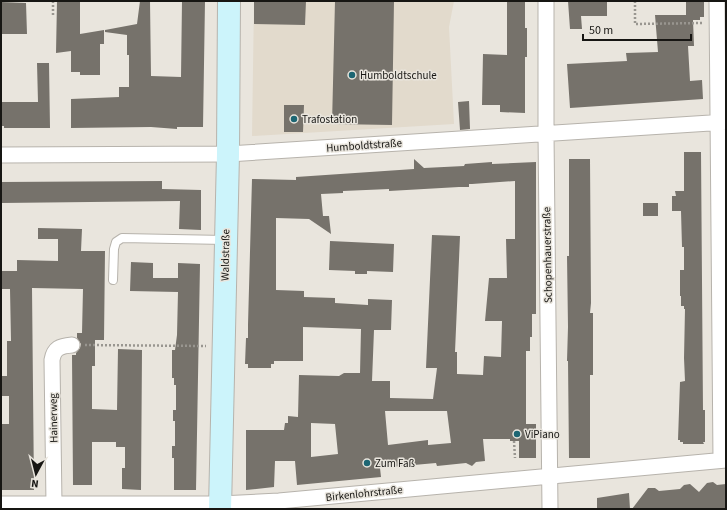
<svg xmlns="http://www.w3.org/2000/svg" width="727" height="510" font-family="'Source Sans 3',sans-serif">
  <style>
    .built { fill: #e2dacc }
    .building { fill: #76726b; fill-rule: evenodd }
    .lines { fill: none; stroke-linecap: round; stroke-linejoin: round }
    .service-casing { stroke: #b7b3ac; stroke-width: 10 }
    .minor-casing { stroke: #b7b3ac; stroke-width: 17 }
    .secondary-casing { stroke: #b7b3ac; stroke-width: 24 }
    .path { stroke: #999690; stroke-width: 2.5; stroke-dasharray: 2 2; stroke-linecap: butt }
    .service { stroke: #fff; stroke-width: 8 }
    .minor { stroke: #fff; stroke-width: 15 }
    .secondary { stroke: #ccf4fb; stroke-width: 22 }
    .poi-dot { fill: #1d6673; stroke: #e9e5dd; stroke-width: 1.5 }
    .labels { text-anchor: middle; stroke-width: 3; stroke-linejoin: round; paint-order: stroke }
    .poi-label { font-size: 11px; fill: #171613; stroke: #e9e5dd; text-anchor: start }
    .street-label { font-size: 11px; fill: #171613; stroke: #e9e5dd }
  </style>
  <rect width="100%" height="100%" fill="#e9e5dd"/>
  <path class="built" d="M254,1H454L449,27L454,124L252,136Z"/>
  <path class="building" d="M57,1H80V34L104,30V44H100V75H80V72H71V51L56,53Z
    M140,1H150L151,76L181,77L182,1H205L203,127H177V129L151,127L71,128V99L119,97V87H129V55H127V35L105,32V30L137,24Z
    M254,1H306L305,25L254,24Z
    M335,1H394L392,125L332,124Z
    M507,1H525V28H527V57H525V113L500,112V105H482L483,54L507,55Z
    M568,1H607V16H581L582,29H570Z
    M686,1H704V17H700V20H693L694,46H688L690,81L702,80L703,99L570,108L567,64L627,61L626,53L658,52L655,15H686Z
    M1,2L26,3L27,34H1Z
    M37,63H49L50,128H4V126H1V102H38Z
    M469,101L470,129L460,130L458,102Z
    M284,105H304L303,132H284Z
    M684,152H701L703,410H705V442H703L704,444H683V442H680V440H678L680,382L685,381L684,358L685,309H684V306H681V296H680V270H684V247H682L681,211H672V196H676L675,191H684Z
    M414,159L424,168L464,166L465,164L492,162V164L536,162V314H532V337H530V351H526V424H536V458H519V441H510V439H483L485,461L476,462L472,466L466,463L437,466L436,463L380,468L381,477L297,485L295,461H275L274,487L246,490V430H284L285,423H288V416L298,417L299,375L339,376L344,373H360L361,329L303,327V361H274V364H271V368H248V364H245L246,338H248V325L252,179L296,180V177L414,169ZM515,181V239H506L507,278H489L485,321H502L501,357L484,356L483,375L457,374V352H455L460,236L432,235L426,368H437L433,399L390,398V381H372L374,330H391L392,300L368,299V305L335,303V298L304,297V291L276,290V218L309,219L331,234L329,216H323L321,194L343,193V191L389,189V191L459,187H469V184H472ZM385,411H447L451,443L428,445V440L388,445ZM311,423L335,424L338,454L311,457Z
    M569,159H590L591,303L590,313H593V375H590V458H569L568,361H567L568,327L567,256H569Z
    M162,181V189L201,190V230L179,229L180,201L1,203V182Z
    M643,203H658V216H643Z
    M38,228L82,229L81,251H105L104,340H95V366H92V409L117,410L118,349L142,350L141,490L122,489V468H125V447H116V442H92V485H73L72,355H76V353L80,348L81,344L77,338V333H82L83,289L32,288L34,490H1V469H2L1,424H9V396H1V376H7V341H11L10,289H2V271H17V260L58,261V239H38Z
    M330,241L394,244L393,272L367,271V274H355V271L329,270Z
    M131,262L153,263V278H178V263L200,264L196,490H174V458H172V446H175V421H173V410H176V385H174V378H172V350H175L177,335L178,292L130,291Z
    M713,482L717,485L726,484V509H632L648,488H655L659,491L680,489L684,485L690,484L699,492L707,483Z
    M629,493L630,509H597V498Z"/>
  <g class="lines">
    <defs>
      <path id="service" d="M113,280L114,249L116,242L122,238L225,240"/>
      <path id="minor" d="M546,1V134L550,509
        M717,1L721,460
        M1,155L228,154L726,122
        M1,504H220L279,501L726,460
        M54,504L52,360C54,348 60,346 72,345"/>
      <path id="secondary" d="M220,509L228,154L229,1"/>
    </defs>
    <use href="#service" class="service-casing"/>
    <use href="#minor" class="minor-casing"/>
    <use href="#secondary" class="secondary-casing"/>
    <path class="path" d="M53,1V15
      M635,1V24L704,23
      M85,345L206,346
      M514,441L515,458"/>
    <use href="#service" class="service"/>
    <use href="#minor" class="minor"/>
    <use href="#secondary" class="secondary"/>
  </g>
  <g class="poi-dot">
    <circle cx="352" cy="75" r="4"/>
    <circle cx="294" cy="119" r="4"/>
    <circle cx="517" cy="434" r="4"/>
    <circle cx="367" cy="463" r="4"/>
  </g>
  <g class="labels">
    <g class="poi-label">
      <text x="360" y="79">Humboldtschule</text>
      <text x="302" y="123">Trafostation</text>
      <text x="525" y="438">ViPiano</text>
      <text x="375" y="467">Zum Faß</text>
    </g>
    <g class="street-label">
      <text transform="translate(364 145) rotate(-4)" y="4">Humboldtstraße</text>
      <text transform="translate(225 255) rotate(-89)" y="4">Waldstraße</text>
      <text transform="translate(547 255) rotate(-91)" y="4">Schopenhauerstraße</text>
      <text transform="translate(53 418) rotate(-91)" y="4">Hainerweg</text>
      <text transform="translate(364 493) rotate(-6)" y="4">Birkenlohrstraße</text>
    </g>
  </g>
  <rect width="727" height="510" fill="none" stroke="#171613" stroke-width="4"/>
  <g transform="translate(36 474) rotate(187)" stroke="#e9e5dd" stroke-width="3" paint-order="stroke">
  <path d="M0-3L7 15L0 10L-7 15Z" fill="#171613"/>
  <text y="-6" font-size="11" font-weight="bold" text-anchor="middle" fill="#171613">N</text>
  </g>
  <path d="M583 34v6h108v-6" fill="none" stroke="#171613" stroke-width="2"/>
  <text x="589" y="34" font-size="12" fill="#171613" stroke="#e9e5dd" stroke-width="3" paint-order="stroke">50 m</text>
</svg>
